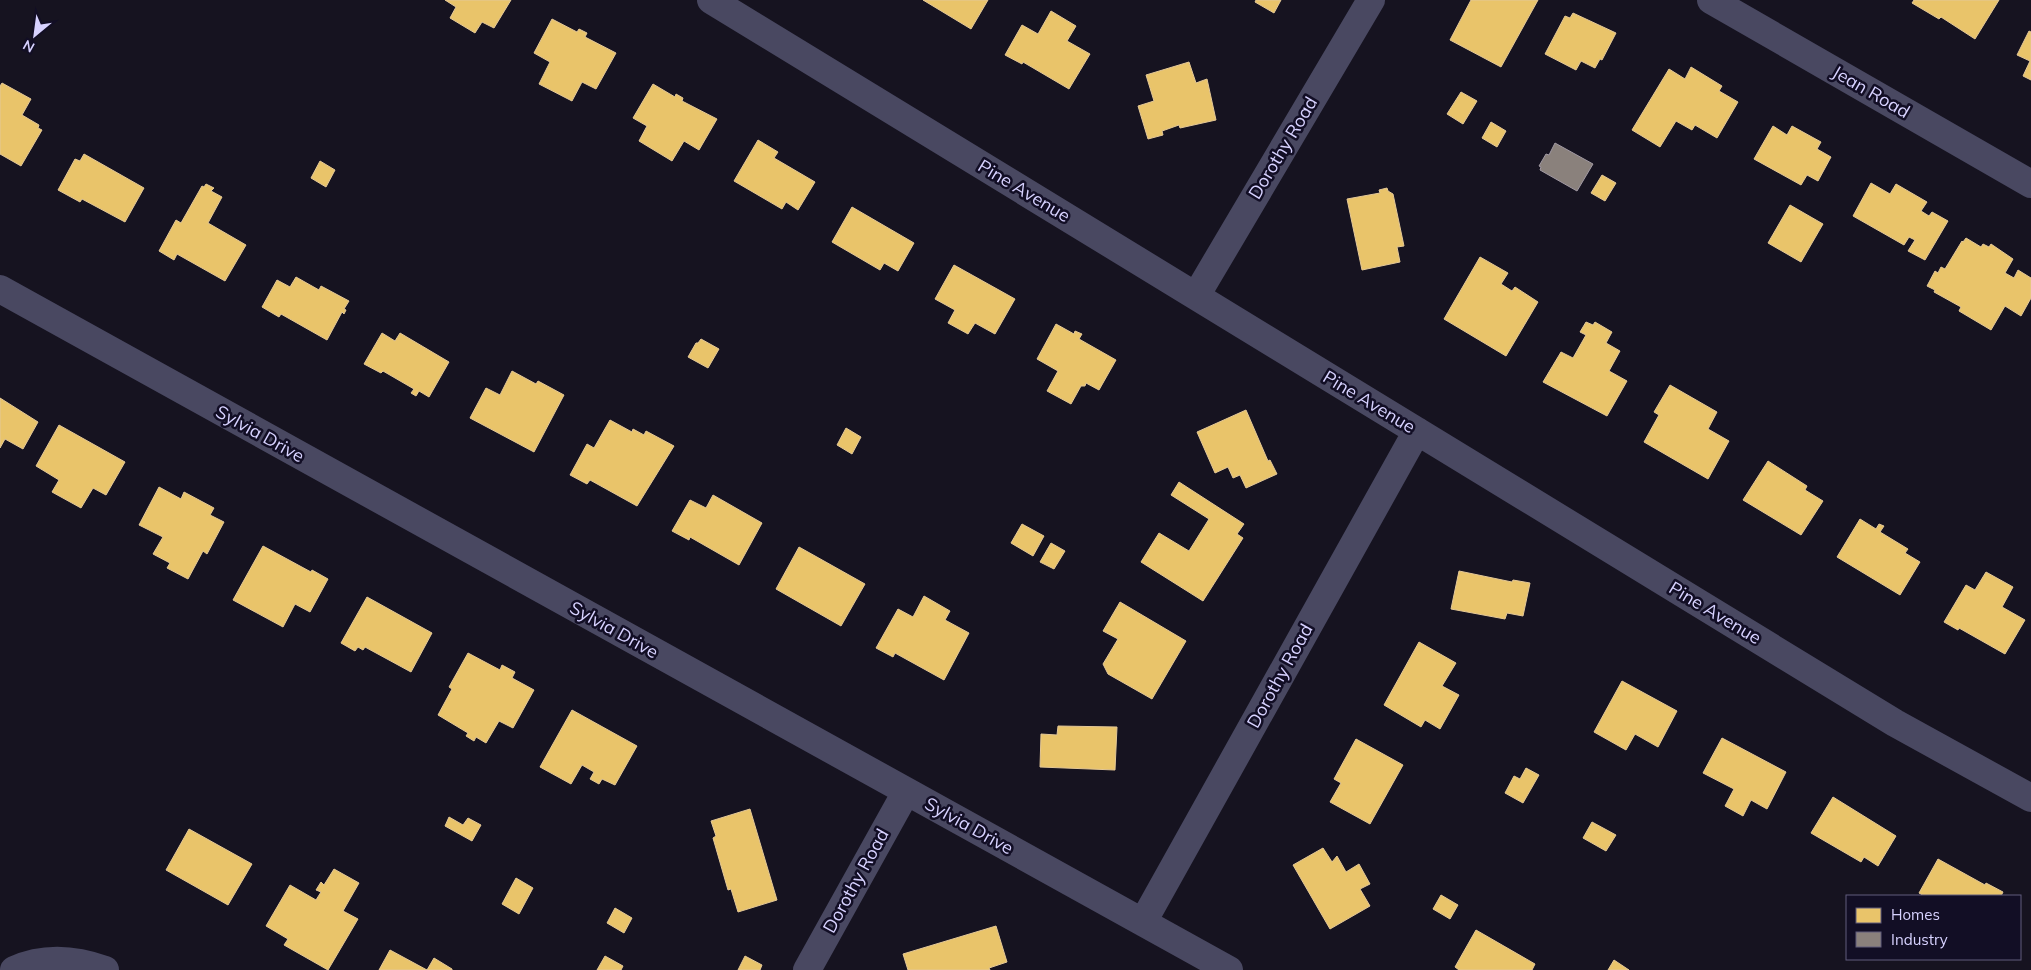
<svg xmlns="http://www.w3.org/2000/svg" width="2031" height="970" font-family="Mulish,sans-serif">
  <style>
    .homes { fill: #e9c46a; stroke: #e4c897 }
    .industry { fill: #8a817c; stroke: #a199a3 }
    .lines { fill: none; stroke-linecap: round; stroke-linejoin: round }
    .minor { stroke: #494861; stroke-width: 28 }
    .labels { text-anchor: middle; stroke-width: 5; stroke-linejoin: round; paint-order: stroke }
    .street-label { font-size: 18px; fill: #d7d2ff; stroke: #120e25 }
  </style>
  <rect width="100%" height="100%" fill="#161320"/>
  <path class="homes" d="M445,0H511L494,28L482,22L475,33L450,18L456,7Z
    M923,0H988L971,29Z
    M1256,0H1281L1274,13L1255,2Z
    M1471,0H1538L1501,67L1450,40Z
    M1914,0H1999L1975,39L1941,17L1939,19L1912,3Z
    M1051,11L1076,26L1067,41L1090,54L1069,89L1023,62L1022,64L1005,55L1022,25L1038,34Z
    M1573,13L1616,33L1602,60L1600,59L1595,68L1581,61L1576,70L1545,54L1565,16L1570,18Z
    M552,19L577,32L579,29L587,33L585,37L616,53L596,89L582,82L572,101L539,84L550,62L534,53Z
    M2029,31L2031,32V80L2023,76L2030,61L2017,55Z
    M1189,62L1196,83L1207,79L1216,120L1180,128L1179,125L1162,131L1163,135L1148,139L1138,106L1154,101L1146,75Z
    M1691,67L1722,86L1719,91L1738,102L1717,138L1695,125L1692,130L1676,121L1660,147L1632,130L1669,69L1685,79Z
    M2,83L31,99L22,115L39,125L38,128L42,130L21,166L0,154V86Z
    M653,84L675,97L676,94L683,98L682,101L717,119L699,150L684,141L672,161L639,141L647,126L633,118Z
    M1461,92L1477,101L1463,124L1447,114Z
    M1491,122L1506,131L1497,147L1482,138Z
    M1773,126L1787,135L1792,126L1821,142L1817,149L1831,157L1818,181L1807,175L1801,185L1754,159Z
    M758,140L778,152L774,158L815,182L798,210L786,202L782,209L734,181Z
    M84,154L144,188L125,222L82,199L80,202L58,190L75,159L80,161Z
    M320,161L335,170L326,187L311,178Z
    M1602,175L1616,183L1605,201L1591,193Z
    M1871,183L1890,194L1896,184L1927,202L1921,211L1929,216L1932,212L1948,221L1925,260L1908,251L1915,240L1909,237L1904,245L1853,216Z
    M206,184L214,188L211,191L222,197L208,223L246,245L225,281L177,254L174,260L159,251L176,220L181,223L202,186L204,187Z
    M1387,188L1388,191L1393,194L1404,246L1397,247L1400,262L1362,270L1347,199L1380,193L1379,190Z
    M1790,205L1823,224L1801,262L1768,243Z
    M852,207L914,243L898,271L884,263L880,270L832,242Z
    M1966,238L1981,247L1983,244L1989,247L1991,244L2013,259L2005,273L2014,278L2018,270L2031,278V298L2021,316L2005,306L1991,330L1959,311L1961,307L1934,292L1935,290L1927,286L1935,271L1938,273L1941,267L1945,269L1962,241L1963,242Z
    M1480,257L1508,273L1501,284L1512,291L1515,287L1538,302L1506,356L1444,319Z
    M954,265L1015,299L995,334L975,323L968,334L948,323L955,310L935,299Z
    M296,277L319,290L321,286L349,301L344,309L346,310L344,314L342,312L327,340L281,314L279,317L262,307L277,280L290,287Z
    M1586,322L1593,325L1595,322L1612,332L1606,343L1620,351L1609,371L1627,381L1607,416L1543,382L1561,352L1573,358L1586,335L1580,332Z
    M1056,324L1074,334L1075,331L1082,334L1079,339L1116,360L1099,390L1086,383L1085,386H1081L1071,404L1047,391L1058,371L1037,359Z
    M382,333L395,341L400,333L449,362L429,397L419,391L416,396L411,393L414,389L383,371L381,373L364,364Z
    M701,339L719,349L708,368L688,357L696,343H698Z
    M512,371L536,384L538,381L564,395L534,452L470,418L486,388L500,395Z
    M1670,385L1717,412L1708,429L1729,441L1708,479L1644,442L1659,415L1654,412Z
    M0,398L38,422L23,449L5,439L0,448Z
    M1246,410L1268,461L1270,460L1277,474L1246,488L1240,475L1233,478L1228,467L1215,473L1197,432Z
    M610,420L632,432L633,429L644,435L646,431L674,446L637,506L590,480L587,484L570,475L587,444L594,448Z
    M59,425L125,462L106,495L93,488L81,508L52,492L59,480L36,466Z
    M846,428L861,437L852,454L837,445Z
    M1768,461L1807,486L1805,490L1823,501L1801,535L1743,500Z
    M1179,482L1244,524L1237,534L1243,538L1203,601L1141,562L1159,533L1189,551L1209,519L1171,495Z
    M159,487L181,499L184,492L214,508L210,515L224,522L207,554L203,551L188,579L167,568L170,563L153,554L163,537L139,525Z
    M713,495L762,523L739,565L690,537L689,540L672,531L690,500L706,508Z
    M1860,519L1876,529L1879,524L1884,526L1880,532L1908,549L1905,553L1920,562L1900,595L1837,557Z
    M1022,524L1044,536L1033,556L1011,543Z
    M1051,543L1065,551L1054,569L1040,562Z
    M263,546L311,572L312,570L328,579L310,612L295,604L283,627L233,600Z
    M799,547L865,584L841,626L776,589Z
    M1459,571L1512,582L1513,580L1530,583L1523,616L1507,613L1505,619L1451,609Z
    M1986,572L2013,587L2002,607L2025,620L2005,654L1959,628L1958,630L1944,622L1966,585L1975,590Z
    M924,596L950,611L945,620L969,633L944,680L895,653L893,657L876,648L898,609L913,617Z
    M367,597L432,633L411,672L365,647L363,650L358,647L355,651L341,643Z
    M1120,602L1186,641L1152,699L1108,674L1103,664L1118,639L1103,631Z
    M1419,642L1456,663L1442,686L1459,695L1440,729L1425,720L1421,727L1384,705Z
    M468,653L500,670L502,665L515,672L512,678L534,690L513,728L499,721L486,743L476,737L474,741L466,736L468,733L438,715L452,689L449,687Z
    M1622,681L1677,711L1658,747L1635,734L1626,750L1594,732Z
    M572,710L637,746L615,785L602,779L599,784L590,779L594,772L582,765L571,784L540,767Z
    M1058,726L1117,727L1115,770L1040,767L1041,734L1057,735Z
    M1722,738L1786,772L1767,809L1751,800L1743,816L1725,806L1734,789L1703,773Z
    M1356,739L1403,765L1370,824L1330,802L1341,783L1334,779Z
    M1526,768L1539,775L1523,803L1505,793L1514,776L1520,779Z
    M1833,797L1896,836L1878,866L1864,857L1861,862L1811,833Z
    M750,809L777,900L738,912L731,889L728,890L713,838L716,836L711,821Z
    M449,817L463,825L468,818L481,825L472,841L445,826Z
    M1592,822L1616,835L1606,851L1583,838Z
    M189,829L252,864L228,905L166,870Z
    M1323,848L1332,862L1337,856L1346,872L1359,864L1370,884L1360,889L1370,906L1330,929L1293,865Z
    M1938,859L1985,885L1986,883L2003,892L2001,896H1924L1919,893Z
    M334,869L359,883L343,911L358,919L328,970L284,945L288,939L266,926L290,885L316,900L321,892L316,890L321,882L324,885Z
    M516,878L533,888L519,914L502,904Z
    M1441,895L1458,905L1450,919L1433,909Z
    M615,908L632,918L624,933L607,923Z
    M996,926L1007,962L989,968L990,970H908L903,954Z
    M1476,930L1535,964L1532,970H1459L1455,967Z
    M390,950L427,970H379Z
    M605,956L623,966L621,970H597Z
    M745,956L762,965L760,970H738Z
    M434,958L452,969V970H427Z
    M1614,960L1629,970H1608Z"/>
  <path class="industry" d="M1555,143L1593,164L1577,191L1540,170L1541,167L1539,166L1546,154L1549,155Z"/>
  <g class="lines">
    <path class="minor" d="M711,0L1895,723L2031,798
      M1711,0L2031,184
      M0,289L1229,970
      M1196,296L1371,0
      M1143,922L1417,431
      M14,970C43,957 75,959 105,970
      M807,970L906,792"/>
  </g>
  <g class="labels">
    <g class="street-label">
      <text transform="translate(1871 92) rotate(30)" y="6">Jean Road</text>
      <text transform="translate(1283 148) rotate(-59)" y="6">Dorothy Road</text>
      <text transform="translate(1024 191) rotate(31)" y="6">Pine Avenue</text>
      <text transform="translate(1369 402) rotate(31)" y="6">Pine Avenue</text>
      <text transform="translate(260 434) rotate(29)" y="6">Sylvia Drive</text>
      <text transform="translate(1715 613) rotate(31)" y="6">Pine Avenue</text>
      <text transform="translate(614 630) rotate(29)" y="6">Sylvia Drive</text>
      <text transform="translate(1280 676) rotate(-61)" y="6">Dorothy Road</text>
      <text transform="translate(969 826) rotate(29)" y="6">Sylvia Drive</text>
      <text transform="translate(856 881) rotate(-61)" y="6">Dorothy Road</text>
    </g>
  </g>
  <rect x="1846" y="895" width="175" height="65" fill="#120e25" stroke="#615c7c"/>
  <rect x="1856" y="908" width="25" height="15" fill="#e9c46a" stroke="#615c7c"/>
  <text x="1891" y="920" font-size="15" fill="#d7d2ff">Homes</text>
  <rect x="1856" y="932" width="25" height="15" fill="#8a817c" stroke="#615c7c"/>
  <text x="1891" y="945" font-size="15" fill="#d7d2ff">Industry</text>
  <g transform="translate(35 35) rotate(209)" stroke="#120e25" stroke-width="4" paint-order="stroke">
  <path d="M0-4L9 19L0 12L-9 19Z" fill="#d7d2ff"/>
  <text y="-8" font-size="14" font-weight="bold" text-anchor="middle" fill="#d7d2ff">N</text>
  </g>
</svg>
